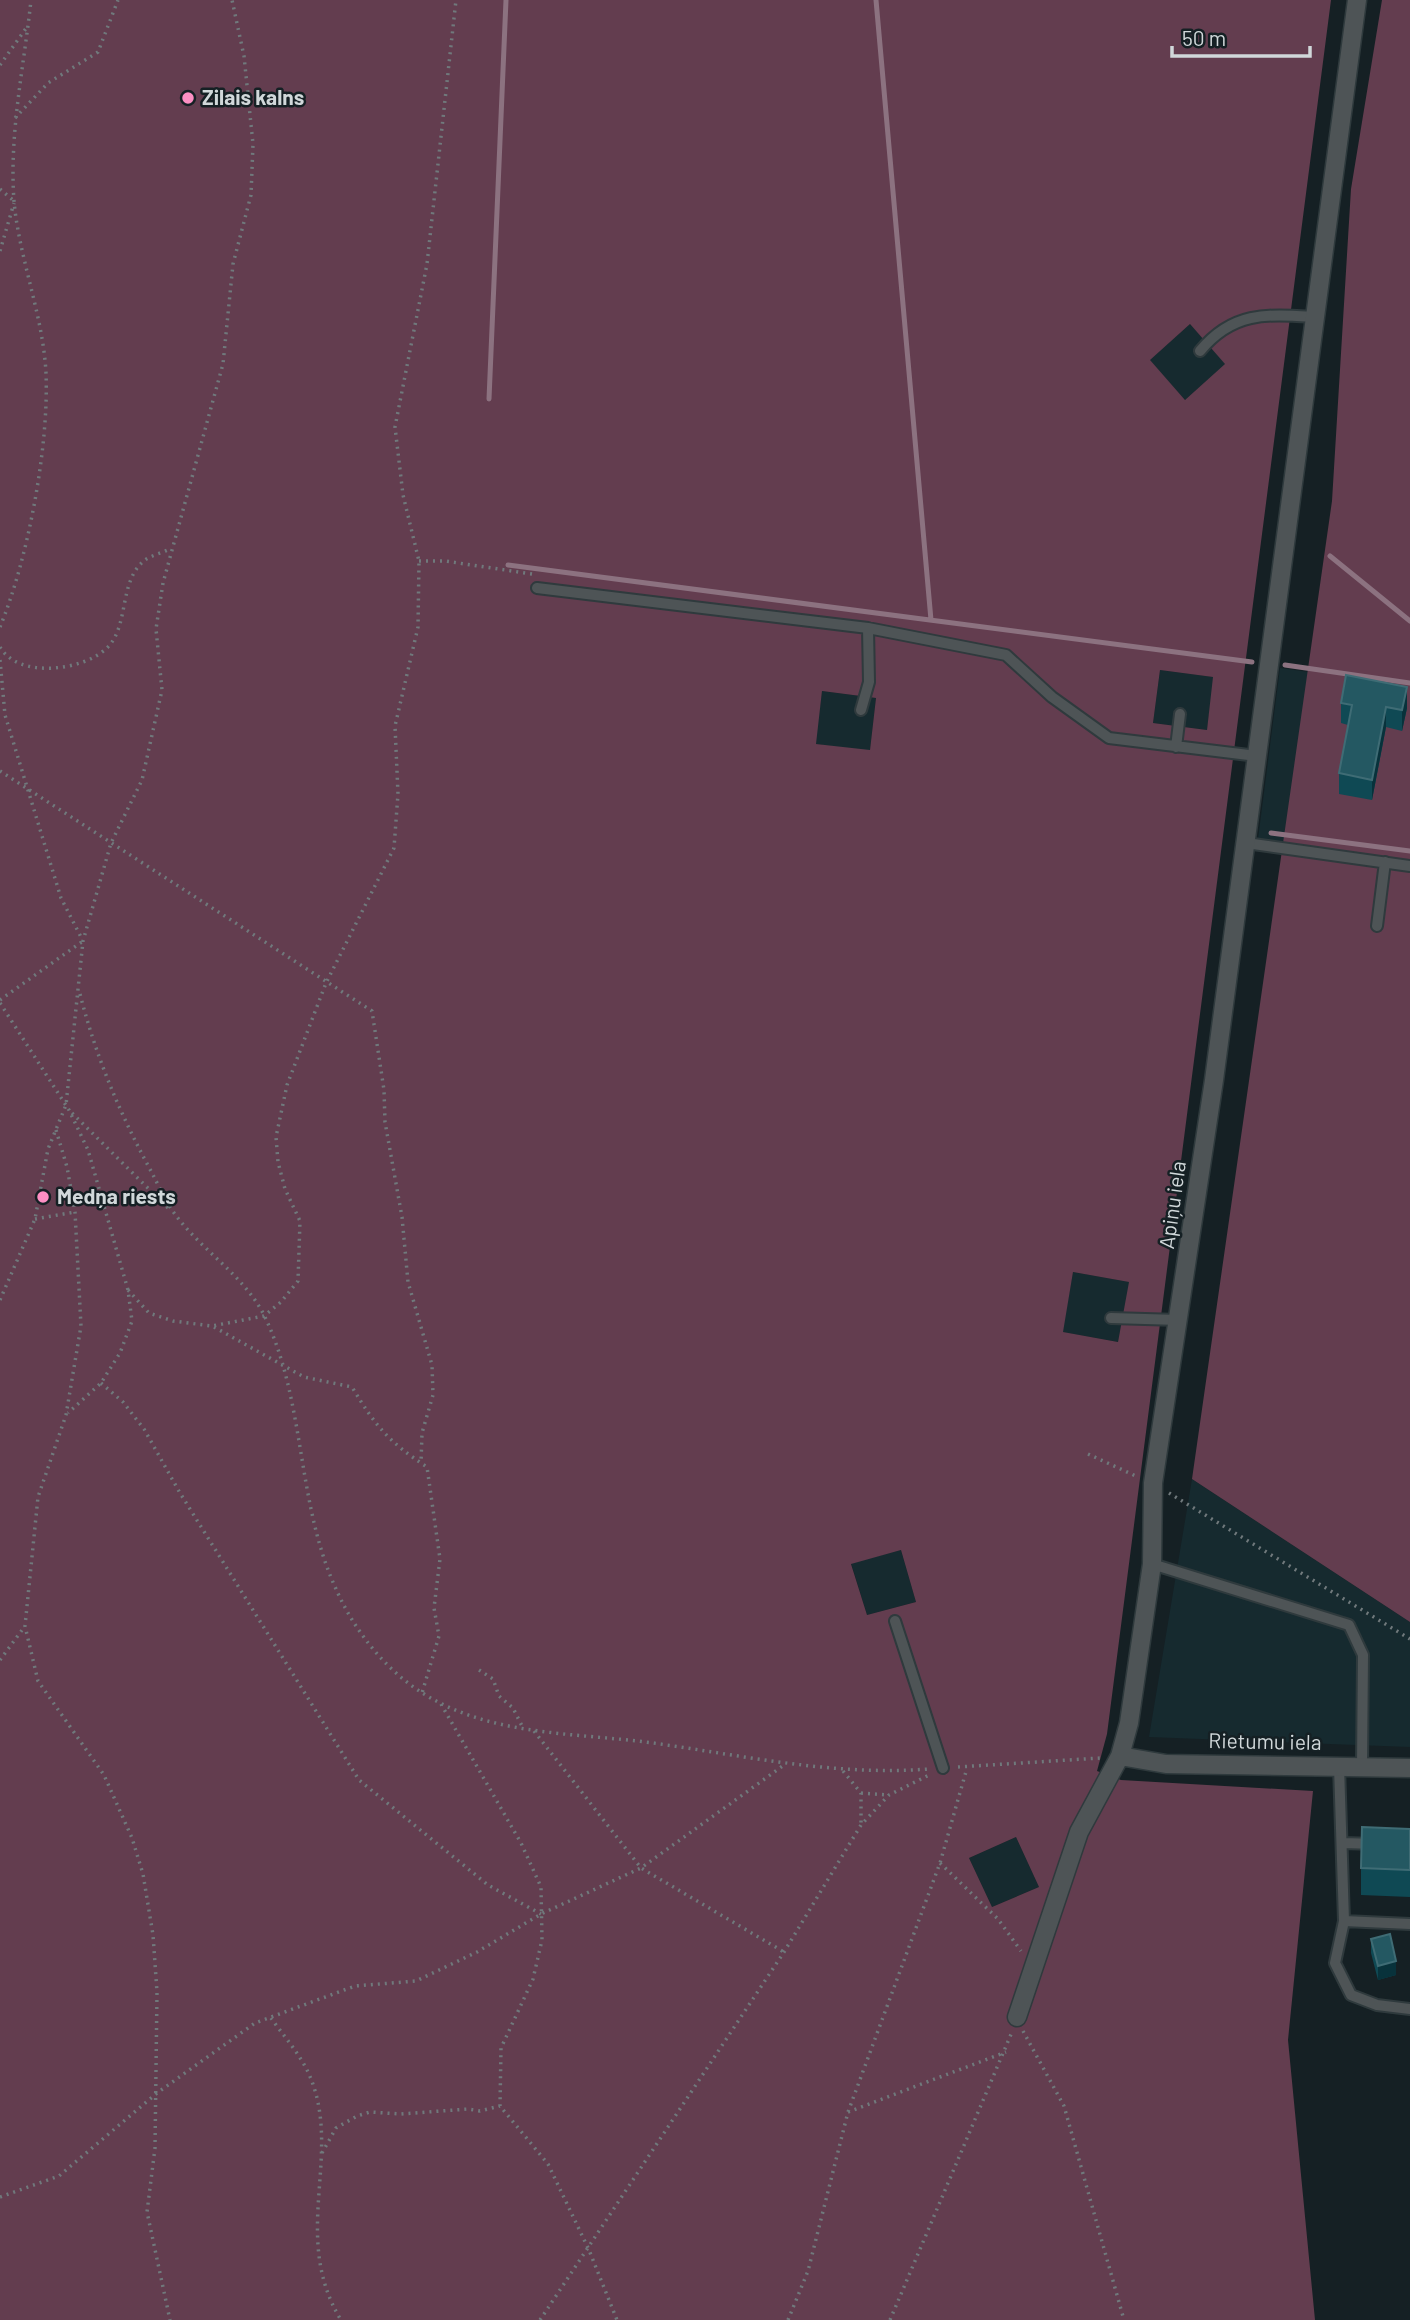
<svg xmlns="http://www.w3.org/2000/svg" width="1410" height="2320" font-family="Barlow,sans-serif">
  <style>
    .built { fill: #162a2f }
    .forest { fill: #633d4f; fill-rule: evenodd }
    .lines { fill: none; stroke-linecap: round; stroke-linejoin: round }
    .stream { stroke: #8c7280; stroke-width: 5 }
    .lane-casing { stroke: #2f3a3d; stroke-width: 14 }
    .street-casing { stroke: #2f3a3d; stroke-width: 21 }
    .path { stroke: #70797c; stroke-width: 3.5; stroke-dasharray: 2 5; stroke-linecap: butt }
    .lane { stroke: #4e5456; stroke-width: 10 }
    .street { stroke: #4e5456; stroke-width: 18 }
    .wall { fill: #0f4954 }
    .shaded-wall { fill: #08323b }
    .building { fill: #245862; stroke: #3f6c75; stroke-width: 2 }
    .poi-dot { fill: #fc8fc3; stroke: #152024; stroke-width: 2.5 }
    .labels { text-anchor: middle; stroke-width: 5; stroke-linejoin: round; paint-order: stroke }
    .poi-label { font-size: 21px; font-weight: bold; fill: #d1d8da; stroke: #152024; text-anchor: start }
    .street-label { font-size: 21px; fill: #d1d8da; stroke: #152024 }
  </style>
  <rect width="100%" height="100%" fill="#152024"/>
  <path class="built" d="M1190,324L1226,364L1185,400L1149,360Z
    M1280,668L1410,686V859L1258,839Z
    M1160,670L1214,677L1207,730L1153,723Z
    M822,691L876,698L870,751L815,744Z
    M1073,1272L1130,1282L1118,1342L1062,1332Z
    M1192,1479L1410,1622V1747L1149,1737Z
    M901,1550L916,1602L867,1615L851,1563Z
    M1016,1837L1039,1887L992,1907L969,1858Z"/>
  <path class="forest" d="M0,0H1331L1107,1734L1097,1771L1121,1780L1313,1791L1288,2040L1315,2320H0ZM1190,324L1225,364L1185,400L1150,360ZM1160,670L1213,677L1207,730L1153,723ZM822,691L876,698L870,750L816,744ZM1073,1272L1129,1282L1118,1342L1063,1332ZM901,1550L916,1602L867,1615L851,1564ZM1016,1837L1039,1887L992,1907L969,1858Z
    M1382,0H1410V1622L1192,1479L1332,501L1351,189Z"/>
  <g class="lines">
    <path class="stream" d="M876,0L931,620
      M489,399L506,0
      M1330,556L1410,621
      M508,565L1252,662
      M1285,665L1410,683
      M1271,833L1410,851"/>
    <defs>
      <path id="lane" d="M1200,351C1233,311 1267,314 1314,317
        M537,588L868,628L1006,655L1052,697L1109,738L1257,756
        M861,710L869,682L868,628
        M1176,747L1180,714
        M1246,843L1410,866
        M1377,926L1385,862
        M1111,1318L1179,1320
        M1152,1564L1349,1625L1363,1655L1362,1766
        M895,1621L943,1768
        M1339,1766L1344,1921L1410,1924
        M1343,1843L1376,1844
        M1344,1921L1335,1963L1351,1995L1377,2005L1410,2009"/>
      <path id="street" d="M1120,1756L1166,1764L1410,1768
        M1017,2017L1079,1832L1120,1756L1129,1723L1152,1564L1153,1483L1214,1080L1357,0"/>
    </defs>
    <use href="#lane" class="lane-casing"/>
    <use href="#street" class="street-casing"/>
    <path class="path" d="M0,65L27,27
      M15,118L48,83L98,52L118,0
      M0,189L14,201
      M0,251L14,203
      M419,561H445L532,574
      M0,627C28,559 49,447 46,373C43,315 19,258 14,201C9,133 24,67 31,0
      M0,647C18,679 83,671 107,648C130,625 118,581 145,560C152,555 162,553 170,549
      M0,660L5,715L61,898L82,939
      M0,771L372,1011L384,1090L385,1122L402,1217L408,1282L432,1365L433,1395L422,1433L421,1463
      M80,994C96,1057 120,1114 151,1171C159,1186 166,1203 177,1217C204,1252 244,1276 264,1315C306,1401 296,1502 336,1589C354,1630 385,1670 424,1694C495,1738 580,1732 660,1744C751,1757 837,1776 929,1769
      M0,1000L83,941
      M0,1003L69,1110L88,1150L128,1290L132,1321L120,1353L101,1383L68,1413
      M72,1113L171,1211
      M56,1130L67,1167L75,1212L81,1326L66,1415L38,1497L25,1626L38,1681L104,1775L132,1838L143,1874L153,1935L157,1992L155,2148L147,2212L170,2320
      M35,1219L75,1212
      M128,1290L149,1313L173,1321L212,1326L264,1316L281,1302L298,1281L300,1221L285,1189L278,1162L276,1137L287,1085L326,983L394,848L398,794L395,726L418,627L419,561L403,495L395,427L427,264L456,0
      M0,1300L35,1219L48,1149L66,1105L83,941L111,843L142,780L162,690L156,629L163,583L223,364L233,264L251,195L253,144L244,56L232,0
      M214,1327L304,1377L352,1387C376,1427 389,1442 427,1467L440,1559L434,1608L439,1636L422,1693
      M101,1383L123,1402L144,1429L180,1493L359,1780L488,1885L541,1914
      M1088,1454L1138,1477
      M1169,1493L1410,1639
      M0,1660L25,1626
      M479,1670L493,1679L499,1696L513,1708L523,1728
      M441,1704L521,1843L541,1887L542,1940L533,1979L501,2048L500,2106L548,2164L589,2250L617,2320
      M534,1731L641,1868L784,1952
      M958,1767L1100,1758
      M843,1771L861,1793V1825
      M861,1793L889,1795
      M940,1863L998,1919L1021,1951
      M271,2018C283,2035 299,2053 308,2072C345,2152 289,2235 341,2320
      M1023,2031L1064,2106L1124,2320
      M848,2112L1006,2052
      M322,2153L336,2128L357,2116L370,2112L401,2114L468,2109L480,2111L500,2106
      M0,2197L59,2176L157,2093L255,2023L355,1986L416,1981L477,1952L541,1914L641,1868L784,1765
      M540,2320L784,1952L861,1825L889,1795L931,1774
      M788,2320L808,2271L848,2112L940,1863L967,1768
      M890,2320L1012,2032"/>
    <use href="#lane" class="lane"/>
    <use href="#street" class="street"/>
  </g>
  <path class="wall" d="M1341,703L1407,708L1402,731L1386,727L1372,800L1339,794V773L1348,725L1341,723Z
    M1410,1829V1897L1361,1895V1868Z
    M1371,1939L1396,1975L1378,1980L1371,1953Z"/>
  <path class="shaded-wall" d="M1407,687V708L1402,731V710Z
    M1386,707V727L1372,800V780Z
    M1396,1961V1975L1378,1980V1966Z"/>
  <path class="building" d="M1346,675L1407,687L1402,710L1386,707L1372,780L1339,773L1352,705L1341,703Z
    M1362,1827L1410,1829V1870L1361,1868Z
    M1390,1934L1396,1961L1378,1966L1371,1939Z"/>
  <g class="poi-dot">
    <circle cx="188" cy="98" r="7"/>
    <circle cx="43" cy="1197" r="7"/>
  </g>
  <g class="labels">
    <g class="poi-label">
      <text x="202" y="105">Zilais kalns</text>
      <text x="57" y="1204">Medņa riests</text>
    </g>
    <g class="street-label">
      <text transform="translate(1173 1205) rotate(-82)" y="7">Apiņu iela</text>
      <text transform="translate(1265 1742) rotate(1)" y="7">Rietumu iela</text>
    </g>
  </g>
  <path d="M1172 46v10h138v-10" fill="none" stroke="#d1d8da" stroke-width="3.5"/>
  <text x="1182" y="46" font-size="21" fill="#d1d8da" stroke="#152024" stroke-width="5" paint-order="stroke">50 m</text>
</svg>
